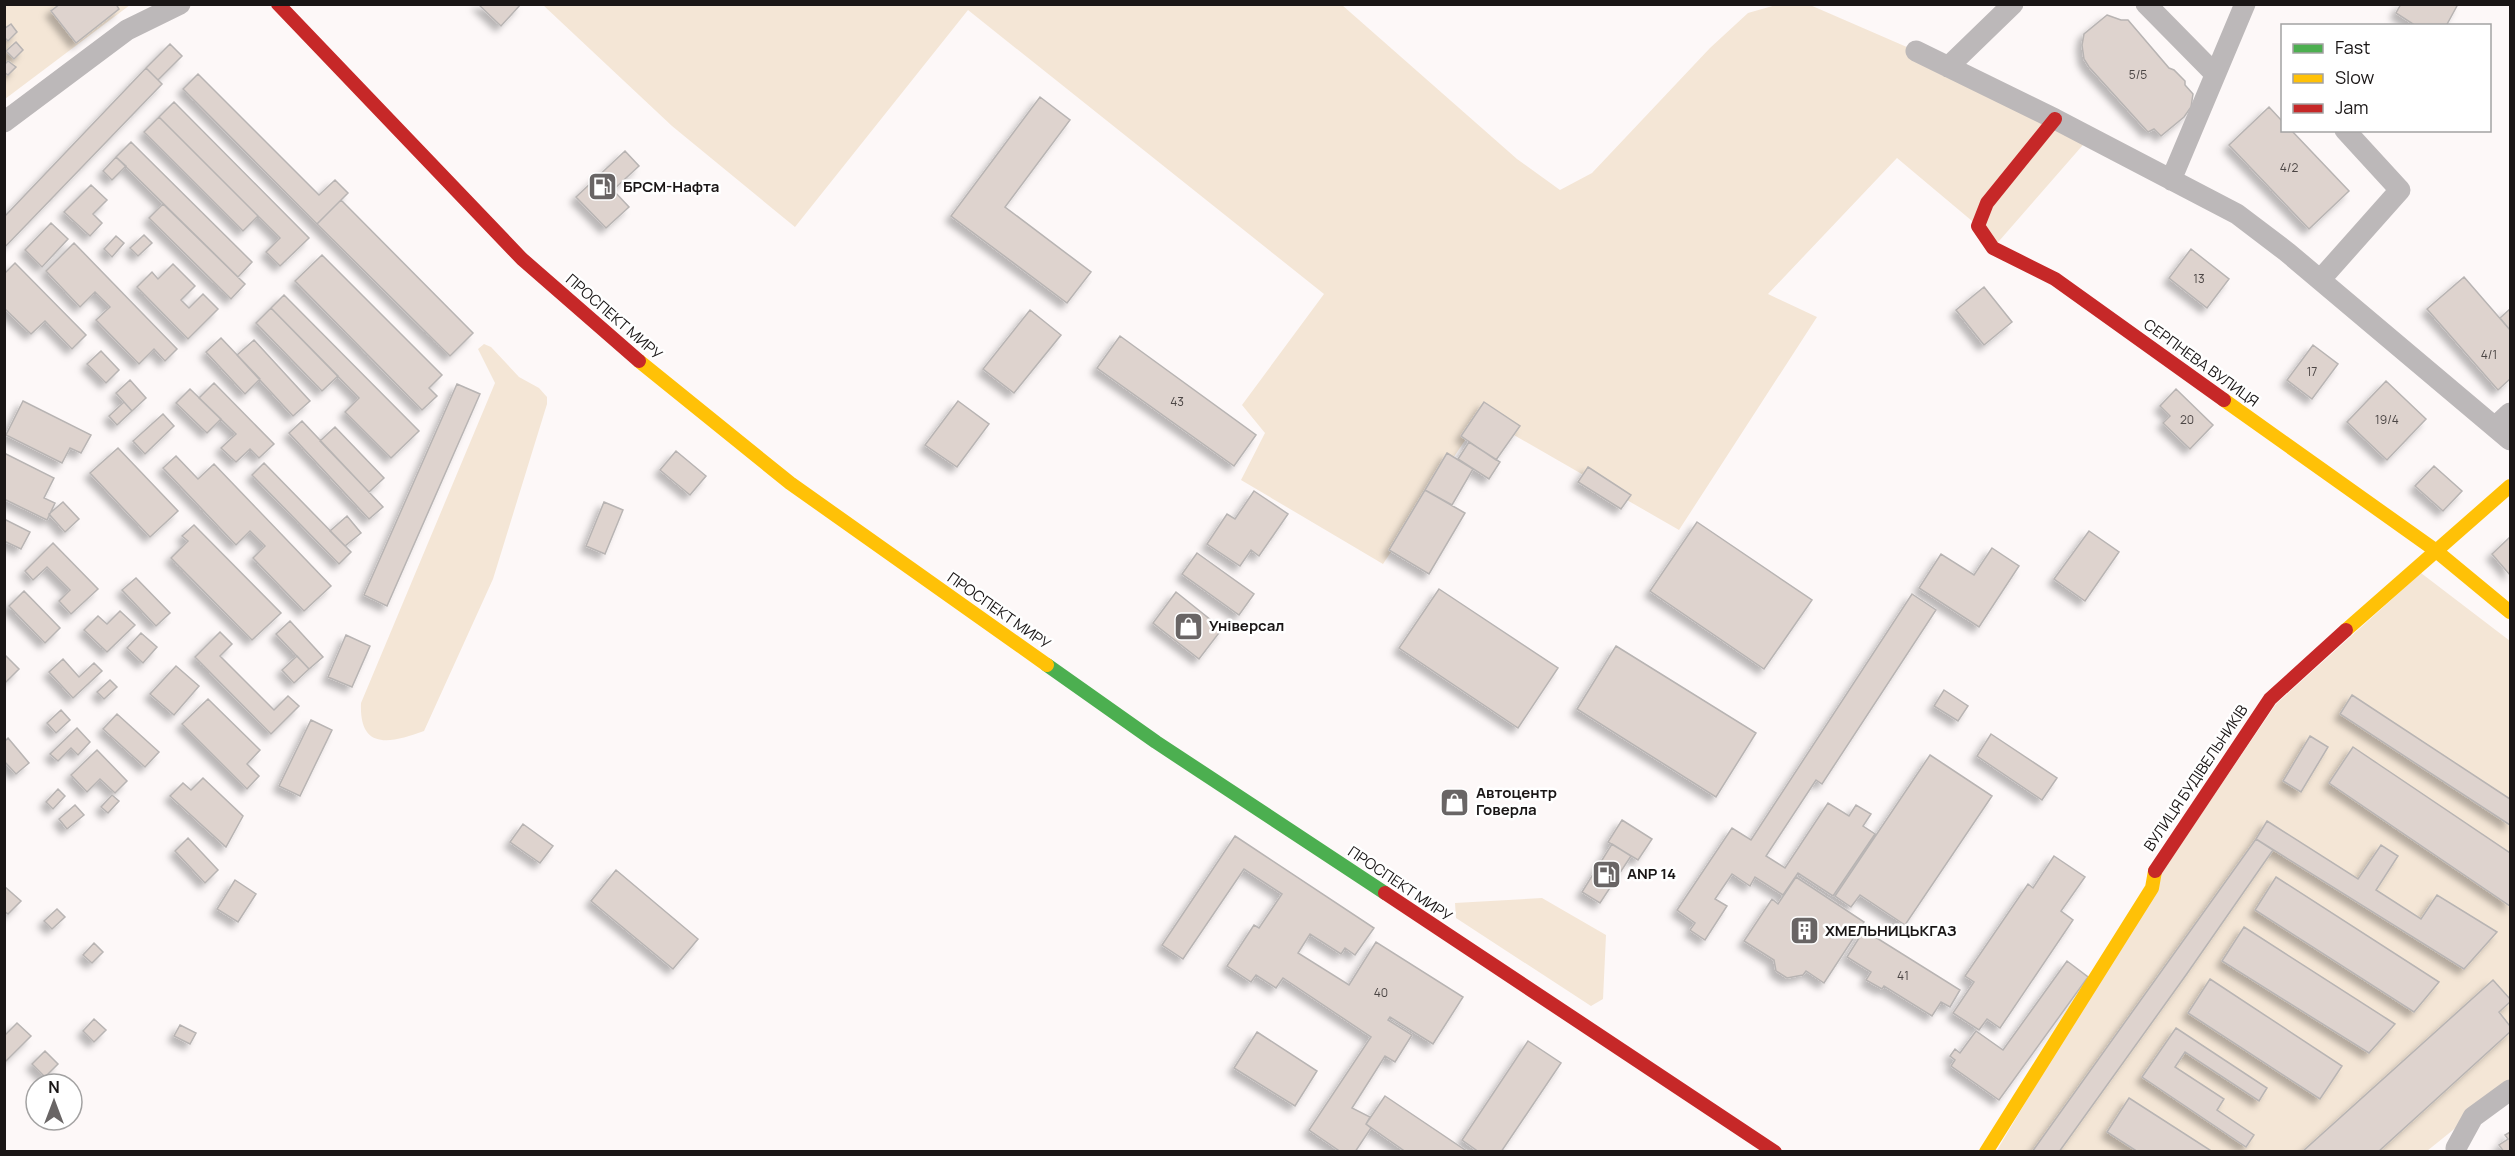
<svg xmlns="http://www.w3.org/2000/svg" width="2515" height="1156" font-family="Manrope,sans-serif">
  <style>
    .green { fill: #f4e6d6 }
    .building { fill: #ded3ce; stroke: #b8b4b3; stroke-width: 1.5; filter: url(#shadow) }
    .lines { fill: none; stroke-linecap: round; stroke-linejoin: round }
    .street { stroke: #bcb8b9; stroke-width: 21 }
    .fast { stroke: #4caf50; stroke-width: 14 }
    .slow { stroke: #ffc107; stroke-width: 14 }
    .jam { stroke: #c62828; stroke-width: 14 }
    .labels { text-anchor: middle; stroke-width: 5; stroke-linejoin: round; paint-order: stroke }
    .number-label { font-size: 12px; fill: #4b4544 }
    .poi-label { font-size: 15px; font-weight: bold; fill: #1a1616; stroke: #fff; text-anchor: start }
    .street-label { font-size: 15px; fill: #1a1616; stroke: #fff }
  </style>
  <defs>
    <filter id="shadow"><feDropShadow dx="-5.5" dy="5.5" stdDeviation="3" flood-color="#0004"/></filter>
  </defs>
  <rect width="100%" height="100%" fill="#fdf8f8"/>
  <path class="green" d="M5,5H130L5,99Z
    M543,5H1342L1517,159L1560,190L1592,173L1710,48L1748,13L1776,5H1810L1916,51L2089,138L1993,248L1978,226L1897,158L1768,294L1817,317L1679,530L1481,416L1383,564L1241,480L1265,433L1242,405L1324,294L968,10L795,227L672,126Z
    M484,344L491,347L519,377L539,388L547,397V404L493,579L424,731C391,743 359,751 361,703L495,383L478,349Z
    M2421,573L2510,641V1084L2427,1151L1996,1152L2162,872L2276,704Z
    M1542,898L1606,935L1603,999L1591,1006L1456,918L1455,903Z"/>
  <path class="building" d="M60,4H116L119,9L76,43L51,11Z
    M478,4H521L501,26Z
    M2401,4H2458L2446,26H2416L2396,13Z
    M2107,15L2121,20H2128L2169,68L2174,70L2185,81V85L2193,94L2191,107L2184,117L2161,136L2154,129L2148,132L2089,67L2084,59L2082,45L2084,34Z
    M11,24L17,32L8,41L4,37V29Z
    M16,42L23,50L14,59L6,51Z
    M170,44L182,56L158,80L146,68Z
    M8,61L16,67L8,75L4,72V65Z
    M146,68L162,84L4,248V217Z
    M198,74L319,195L335,180L348,193L317,224L183,89Z
    M1040,97L1070,120L1005,207L1091,272L1067,303L951,216Z
    M174,102L309,238L280,266L266,252L280,238L159,117Z
    M2269,107L2282,121V130H2291L2349,191L2309,229L2229,145Z
    M159,117L258,216L243,231L144,132Z
    M131,142L252,262L238,277L116,157Z
    M625,151L639,166L613,190L629,207L606,228L576,197Z
    M116,157L126,166L112,180L103,171Z
    M91,185L107,200L93,214L102,223L90,236L64,212Z
    M341,200L473,333L450,356L317,224Z
    M163,204L245,284L231,299L149,218Z
    M51,223L68,239L42,267L25,250Z
    M144,235L152,243L138,256L130,248Z
    M116,236L124,243L112,257L104,249Z
    M74,243L177,349L165,361L154,349L139,364L96,320L110,307L95,292L80,307L46,271Z
    M2191,249L2229,279L2207,308L2169,278Z
    M322,255L442,375L429,388L437,396L422,410L295,281Z
    M15,263L86,335L72,349L45,321L31,334L4,308V274Z
    M173,264L195,286L181,300L189,308L203,294L218,309L188,339L137,287L152,272L158,279Z
    M2464,277L2510,330V379L2498,390L2427,309Z
    M1984,287L2012,322L1984,345L1956,310Z
    M284,295L419,431L391,458L345,412L359,398L271,308Z
    M271,308L338,376L322,391L256,323Z
    M2510,309V330L2500,318Z
    M1030,310L1061,335L1014,393L983,369Z
    M1120,336L1256,435L1234,466L1097,368Z
    M221,338L260,379L245,394L206,352Z
    M254,340L310,401L293,416L237,355Z
    M2313,345L2338,364L2312,399L2287,380Z
    M101,351L119,370L106,383L87,364Z
    M130,380L146,398L132,411L116,393Z
    M2386,381L2426,419L2387,460L2347,422Z
    M214,383L274,444L259,458L250,449L236,462L221,448L236,434L199,398Z
    M457,384L480,394L387,606L364,595Z
    M190,389L221,419L207,433L176,403Z
    M2176,389L2213,425L2190,449L2163,423L2170,416L2160,406Z
    M23,401L91,435L81,453L70,448L62,463L6,435Z
    M958,401L989,424L957,467L925,445Z
    M124,402L132,411L117,425L109,416Z
    M1484,402L1520,426L1496,460L1461,436Z
    M163,414L174,426L145,454L133,441Z
    M302,421L383,507L369,519L289,433Z
    M335,427L384,478L369,492L320,441Z
    M1469,442L1500,462L1489,479L1458,459Z
    M118,448L178,511L150,537L90,473Z
    M676,451L706,476L690,495L660,470Z
    M4,453L54,478L44,498L55,503L47,520L4,499Z
    M1447,453L1473,469L1452,505L1425,490Z
    M176,456L198,479L214,464L331,586L304,611L253,558L265,546L250,531L236,545L163,468Z
    M264,463L351,552L339,564L252,475Z
    M2434,466L2462,491L2443,511L2415,486Z
    M1588,467L1631,495L1621,509L1578,482Z
    M1425,490L1465,513L1429,574L1389,550Z
    M1254,491L1288,514L1259,556L1251,550L1240,566L1207,544L1227,514L1235,519Z
    M63,502L79,519L65,532L49,514Z
    M604,502L623,510L605,554L586,546Z
    M347,516L361,533L345,546L330,531Z
    M4,519L30,532L21,549L4,541Z
    M1697,522L1812,600L1764,669L1650,591Z
    M194,525L281,613L252,640L171,558L188,541L182,536Z
    M2089,531L2119,552L2085,601L2054,579Z
    M2510,537V575L2492,554Z
    M53,543L98,589L71,614L59,601L70,590L47,567L33,580L25,571Z
    M1992,548L2019,566L1979,627L1919,588L1941,554L1974,575Z
    M1197,553L1254,594L1239,615L1182,574Z
    M136,578L170,613L156,626L122,590Z
    M1439,589L1558,668L1518,728L1399,648Z
    M24,591L60,628L45,643L9,606Z
    M1176,592L1222,629L1199,659L1153,623Z
    M1912,594L1936,610L1822,784L1816,780L1766,856L1785,868L1828,803L1849,816L1856,805L1871,814L1863,826L1875,834L1833,896L1798,873L1783,895L1755,877L1750,886L1732,874L1715,899L1727,906L1705,940L1690,930L1695,923L1677,910L1732,828L1751,840Z
    M120,611L135,625L107,652L84,630L98,616L107,624Z
    M290,621L323,657L309,669L276,634Z
    M220,632L232,644L220,656L274,710L288,696L299,706L271,734L195,657Z
    M141,633L157,647L143,663L127,648Z
    M346,635L370,646L352,687L328,677Z
    M1616,646L1756,733L1716,797L1577,709Z
    M4,654L19,669L6,682L4,680Z
    M297,656L309,669L294,683L282,670Z
    M63,659L79,677L94,663L102,671L73,698L49,672Z
    M176,666L199,686L174,715L150,694Z
    M110,680L117,687L104,699L97,692Z
    M1944,690L1968,706L1958,721L1934,706Z
    M2352,695L2510,799V825L2340,714Z
    M208,699L260,750L247,764L259,776L247,789L182,724Z
    M61,710L70,720L56,733L47,723Z
    M117,714L159,752L145,767L103,729Z
    M311,720L332,730L300,796L279,786Z
    M77,728L90,742L78,755L71,748L58,761L50,754Z
    M1991,734L2057,778L2042,800L1977,756Z
    M2310,736L2328,747L2301,792L2283,781Z
    M8,738L29,763L16,774L4,761V742Z
    M2353,747L2510,853V906L2329,783Z
    M97,750L127,781L115,793L100,779L87,792L71,775Z
    M1930,755L1992,796L1905,925L1860,895L1851,907L1835,896Z
    M203,778L243,816L226,847L170,796L183,783L191,790Z
    M58,789L65,796L53,809L46,802Z
    M112,795L119,801L108,813L101,807Z
    M75,805L84,815L67,829L59,819Z
    M1622,820L1652,839L1638,860L1608,842Z
    M2267,821L2358,879L2381,845L2398,856L2376,890L2421,919L2437,895L2497,932L2464,969L2256,839Z
    M523,824L553,846L540,863L510,842Z
    M1235,836L1374,928L1355,955L1345,948L1341,954L1310,934L1298,953L1349,985L1376,942L1463,997L1433,1044L1390,1017L1388,1020L1412,1035L1395,1062L1385,1056L1352,1108L1370,1117L1366,1124L1371,1128L1355,1152H1341L1309,1130L1371,1037L1283,978L1276,988L1256,975L1251,982L1227,966L1254,925L1259,928L1282,894L1244,869L1183,959L1162,945Z
    M188,838L218,870L205,883L175,851Z
    M2256,839L2273,850L2186,975L2059,1152H2032Z
    M1612,844L1631,856L1600,903L1582,892Z
    M2054,856L2085,877L2061,911L2073,920L2000,1028L1987,1019L1979,1030L1953,1013L1974,982L1965,976L2028,884L2033,888Z
    M616,870L698,939L673,969L591,901Z
    M1796,877L1864,922L1824,983L1806,971L1803,975L1787,978L1776,971L1774,960L1744,941L1772,899L1778,904Z
    M2276,877L2439,982L2414,1012L2255,910Z
    M235,880L256,894L238,922L217,909Z
    M4,886L21,901L8,914L4,911Z
    M57,909L65,917L52,929L44,921Z
    M2244,927L2395,1024L2369,1053L2222,961Z
    M1864,930L1960,990L1950,1007L1941,1002L1932,1016L1884,986L1882,989L1866,980L1871,972L1847,957Z
    M94,943L103,952L92,963L83,955Z
    M2067,961L2088,977L1999,1100L1951,1066L1955,1060L1950,1056L1955,1049L1960,1053L1976,1031L2003,1050Z
    M2210,979L2342,1066L2320,1099L2188,1013Z
    M2493,980L2510,999V1002L2499,1012L2510,1026V1032L2378,1152H2302Z
    M94,1019L106,1030L94,1042L83,1031Z
    M17,1023L31,1036L4,1063V1036Z
    M180,1025L196,1033L190,1044L174,1036Z
    M2176,1028L2267,1088L2259,1101L2185,1052L2175,1067L2224,1099L2217,1110L2254,1135L2246,1147L2142,1077Z
    M1257,1032L1317,1071L1295,1106L1234,1068Z
    M1528,1041L1561,1063L1501,1152H1479L1462,1140Z
    M45,1051L58,1064L45,1077L32,1064Z
    M1385,1096L1468,1152H1406L1366,1124Z
    M2129,1098L2213,1152H2138L2107,1132Z
    M2510,1132V1152H2504L2499,1145L2508,1139L2505,1135Z"/>
  <g class="lines">
    <path class="street" d="M2146,4L2215,74
      M1916,51L2055,119L2237,214L2287,252L2510,440
      M1948,67L2013,4
      M4,122L127,30L180,4
      M2171,180L2245,4
      M2320,280L2400,190L2345,130
      M2495,427L2510,413
      M2457,1152L2456,1148L2473,1117L2510,1090"/>
    <path class="fast" d="M1047,665L1156,742L1385,893"/>
    <path class="slow" d="M639,361L790,483L1047,665
      M2224,400L2435,550L2510,612
      M2346,630L2510,486
      M1986,1152L2152,888L2155,871"/>
    <path class="jam" d="M278,4L522,259L639,361
      M2055,119L1987,203L1978,226L1993,248L2055,279L2224,400
      M2155,871L2270,699L2346,630
      M1385,893L1775,1152"/>
  </g>
  <defs>
    <symbol id="fuel-square" viewBox="-11 -11 22 22"><rect x="-9" y="-9" width="18" height="18" rx="4" fill="#696565" stroke="#fff"/><path d="M-5.5-6h7V0h2V4h1.3V-2.5L3-4.5l.8-.8L6-3V5H2.5V1h-1V6h-7ZM-4.2-4.7v3.2H.2V-4.7Z" fill="#fff"/></symbol>
    <symbol id="shop-square" viewBox="-11 -11 22 22"><rect x="-9" y="-9" width="18" height="18" rx="4" fill="#696565" stroke="#fff"/><path d="M-5-2.5h2.3a2.7 3.5 0 0 1 5.4 0H5L5.5 6h-11ZM-1.5-2.5h3a1.5 2.3 0 0 0-3 0Z" fill="#fff"/></symbol>
    <symbol id="building-square" viewBox="-11 -11 22 22"><rect x="-9" y="-9" width="18" height="18" rx="4" fill="#696565" stroke="#fff"/><path d="M-4-6H4V6H1V3H-1V6H-4ZM-2.5-4.3h1.7v1.8h-1.7ZM.8-4.3h1.7v1.8H.8ZM-2.5-1h1.7V.8h-1.7ZM.8-1h1.7V.8H.8Z" fill="#fff"/></symbol>
  </defs>
  <g fill-rule="evenodd">
    <use href="#fuel-square" x="586" y="170" width="33" height="33"/>
    <use href="#shop-square" x="1172" y="610" width="33" height="33"/>
    <use href="#shop-square" x="1438" y="786" width="33" height="33"/>
    <use href="#fuel-square" x="1590" y="858" width="33" height="33"/>
    <use href="#building-square" x="1788" y="914" width="33" height="33"/>
  </g>
  <g class="labels">
    <g class="number-label">
      <text x="2138" y="79">5/5</text>
      <text x="2289" y="172">4/2</text>
      <text x="2199" y="283">13</text>
      <text x="2489" y="359">4/1</text>
      <text x="2312" y="376">17</text>
      <text x="1177" y="406">43</text>
      <text x="2187" y="424">20</text>
      <text x="2387" y="424">19/4</text>
      <text x="1903" y="980">41</text>
      <text x="1381" y="997">40</text>
    </g>
    <g class="poi-label">
      <text x="623" y="192">БРСМ-Нафта</text>
      <text x="1209" y="631">Універсал</text>
      <text x="1476" y="798">Автоцентр<tspan x="1476" dy="17">Говерла</tspan></text>
      <text x="1627" y="879">ANP 14</text>
      <text x="1825" y="936">ХМЕЛЬНИЦЬКГАЗ</text>
    </g>
    <g class="street-label">
      <text transform="translate(614 317) rotate(41)" y="5">ПРОСПЕКТ МИРУ</text>
      <text transform="translate(2201 363) rotate(36)" y="5">СЕРПНЕВА ВУЛИЦЯ</text>
      <text transform="translate(999 611) rotate(35)" y="5">ПРОСПЕКТ МИРУ</text>
      <text transform="translate(2196 778) rotate(-56)" y="5">ВУЛИЦЯ БУДІВЕЛЬНИКІВ</text>
      <text transform="translate(1400 884) rotate(34)" y="5">ПРОСПЕКТ МИРУ</text>
    </g>
  </g>
  <rect width="2515" height="1156" fill="none" stroke="#1a1616" stroke-width="12"/>
  <rect x="2281" y="24" width="210" height="108" fill="#ffffff" stroke="#a3a2a2" stroke-width="1.5"/>
  <rect x="2293" y="44" width="30" height="9" fill="#4caf50" stroke="#a3a2a2" stroke-width="1.5"/>
  <text x="2335" y="54" font-size="18" fill="#1a1616">Fast</text>
  <rect x="2293" y="74" width="30" height="9" fill="#ffc107" stroke="#a3a2a2" stroke-width="1.5"/>
  <text x="2335" y="84" font-size="18" fill="#1a1616">Slow</text>
  <rect x="2293" y="104" width="30" height="9" fill="#c62828" stroke="#a3a2a2" stroke-width="1.5"/>
  <text x="2335" y="114" font-size="18" fill="#1a1616">Jam</text>
  <g transform="translate(54 1102)"><circle r="28" fill="#ffffff" stroke="#a3a2a2" stroke-width="1.5"/>
  <path d="M0-4.5L10 22L0 15L-10 22Z" fill="#696565"/>
  <text y="-9" font-size="16" font-weight="bold" text-anchor="middle" fill="#1a1616">N</text>
  </g>
</svg>
